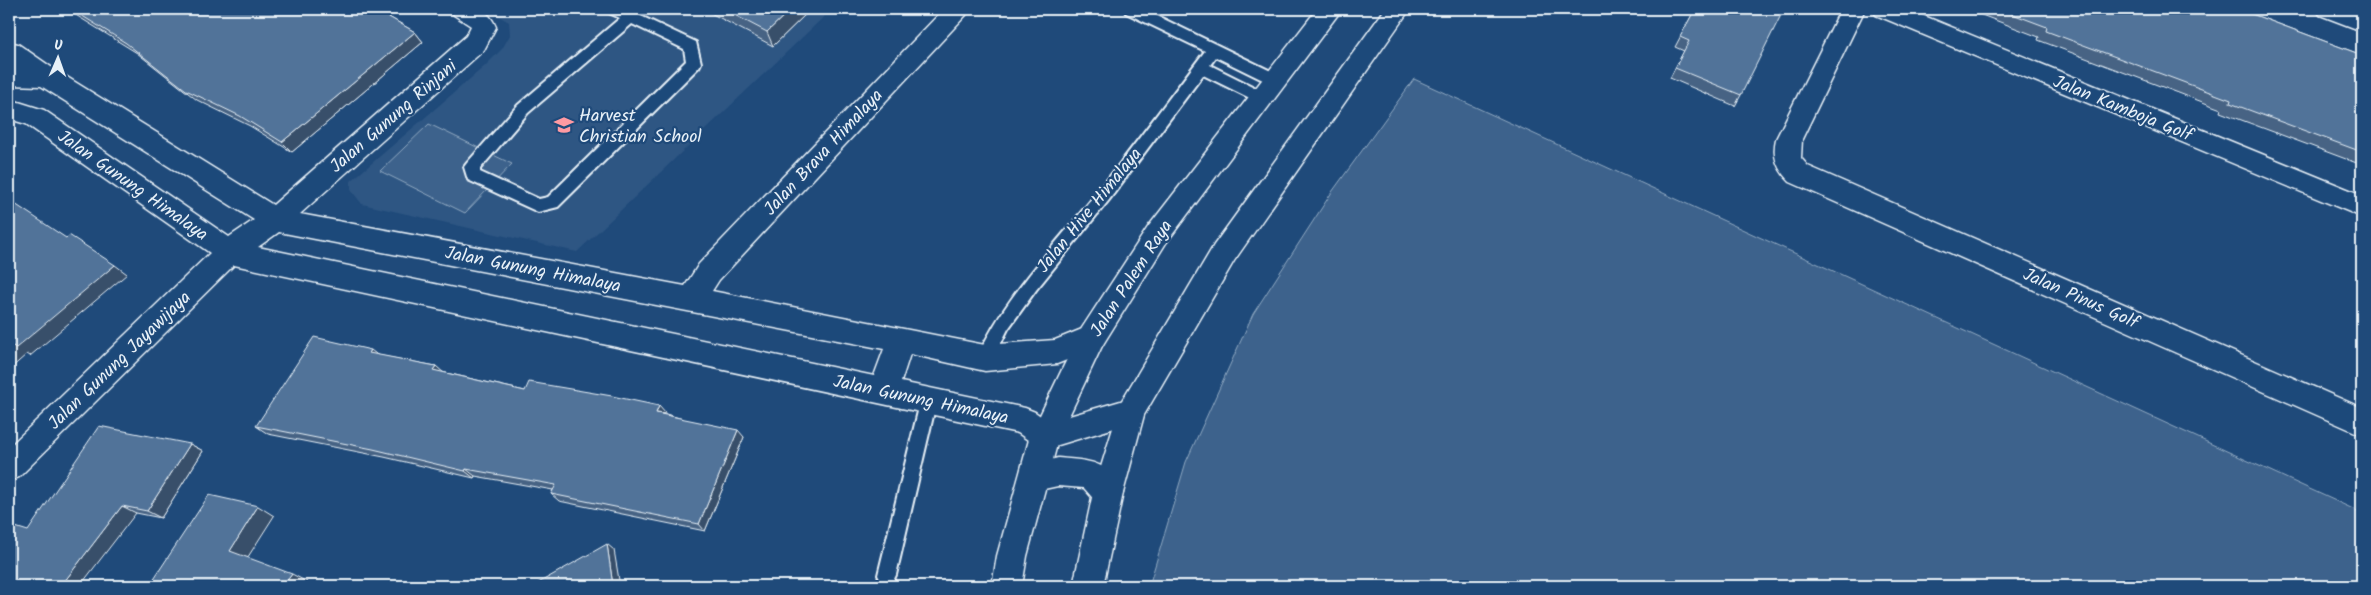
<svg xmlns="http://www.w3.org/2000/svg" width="2371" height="595" font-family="Kalam,sans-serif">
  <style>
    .built { fill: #2e5683 }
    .green { fill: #3c628c; stroke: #92aac2 }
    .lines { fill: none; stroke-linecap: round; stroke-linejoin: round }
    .lane-casing { stroke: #e8f1f8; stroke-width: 4 }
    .street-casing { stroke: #e8f1f8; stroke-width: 3 }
    .secondary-casing { stroke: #e8f1f8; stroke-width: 3 }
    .lane { fill: #1f4a7a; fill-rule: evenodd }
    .street { fill: #1f4a7a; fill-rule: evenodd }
    .secondary { fill: #1f4a7a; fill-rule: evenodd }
    .wall { fill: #466384; stroke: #e8f1f8 }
    .shaded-wall { fill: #39506b; stroke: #e8f1f8 }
    .building { fill: #517399; stroke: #e8f1f8 }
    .labels { text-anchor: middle; stroke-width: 4.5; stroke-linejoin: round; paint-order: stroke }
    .street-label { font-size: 18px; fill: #e8f1f8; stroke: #1f4a7a }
    .poi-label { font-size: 18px; fill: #e8f1f8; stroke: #1f4a7a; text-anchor: start }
  </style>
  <rect width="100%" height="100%" fill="#1f4a7a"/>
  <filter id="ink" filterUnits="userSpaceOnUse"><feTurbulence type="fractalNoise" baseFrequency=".02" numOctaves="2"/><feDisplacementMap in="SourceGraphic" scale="10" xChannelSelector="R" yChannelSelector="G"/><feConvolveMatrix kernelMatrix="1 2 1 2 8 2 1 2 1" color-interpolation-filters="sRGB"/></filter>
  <g filter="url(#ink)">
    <path class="built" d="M486,9H832L577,252L362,204L351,190V181L485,66L502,49L510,35L509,22Z"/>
    <path class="green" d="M1414,79L2362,513V586H1149L1186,462L1253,314L1332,192Z
      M429,124L512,164L465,213L380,171Z"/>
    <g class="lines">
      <defs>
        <path id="lane" d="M607,9H626L696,42L701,63L699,67L558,207L538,212L468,180L464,167L467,163L518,105L620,18L609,13ZM632,24L684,49L686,61L548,197L539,199L480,172V169L528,113Z
          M1124,9H1143L1281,76L1283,80L1281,84H1271L1216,57L1210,65L1268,94L1270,98L1268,102H1258L1203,75L1109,200L1036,290L1008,329L991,363L985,365L979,363L977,358C1006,294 1056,245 1099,190C1135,145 1169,98 1205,51L1126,13Z
          M929,391L935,394L937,399L896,575L893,581L887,584L881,581L878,575L921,399L923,394Z"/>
        <path id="street" d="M450,9C472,8 486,4 496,27L484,50L300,214L685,286L699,264L944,9H970L966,15L719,280L712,291L985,345L1055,340L1092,325L1102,328L1106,337L1102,346L1057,364L985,371L910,354L901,382L1025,408L1035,412L1049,422L1131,398L1141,402L1145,411L1141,420L1045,449L1035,445L1018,433L234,265L19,477L9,481V447L210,253L26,124L9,119V99L44,110L229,237L254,220L41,86L9,85V65H11L9,64V42L18,44L54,69L273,205L466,36L471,26L454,15ZM279,232L884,349L874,376L258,247Z
          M1841,9H1865L1802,139L1801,158L1808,166L2362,408V435L1790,182C1777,169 1772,156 1776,139Z
          M1872,9H1907L2362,195V217L1876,15Z
          M2316,9H2353L2362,12V31L2320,15Z
          M1058,458C1090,461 1109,460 1123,493L1119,503L1108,507L1097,503L1084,488L1058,486L1035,491L1024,487L1020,477L1024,467Z"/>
        <path id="secondary" d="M1317,9H1342L1166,243L1102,346L1059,437L1027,556L1022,586H992L997,556L1030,436L1082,328L1148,227Z
          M1385,9H1410L1234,261L1144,415L1123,493L1103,586H1073L1093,493L1121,402L1214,245Z"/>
      </defs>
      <use href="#lane" class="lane-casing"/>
      <use href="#street" class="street-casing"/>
      <use href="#secondary" class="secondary-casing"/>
      <use href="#lane" class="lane"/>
      <use href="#street" class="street"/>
      <use href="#secondary" class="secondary"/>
    </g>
    <path class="wall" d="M66,9H375L415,32L423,42L292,152L250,126L197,100L137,53Z
      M703,9H811L773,46Z
      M1695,9L1741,95L1735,106L1670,78L1684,51L1675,47Z
      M1966,9H2250L2249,13L2362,55V165L2220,112L2221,109L2038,40L2039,37Z
      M377,355L436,366L442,372L525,391L666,414L744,437L705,531L559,501L551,494L553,490L475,476L474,478L384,457L268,434L256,426Z
      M190,444L203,451L161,518L136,513L28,531Z"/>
    <path class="shaded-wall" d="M791,9H811L773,46L767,32Z
      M415,32L423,42L292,152L282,142Z
      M115,265L127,274L30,356L27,354L9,370V349Z
      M371,350L381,358L369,353Z
      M436,366L445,374L433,370Z
      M659,406L666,414L656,413Z
      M738,430L744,437L705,531L699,524Z
      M190,444L203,451L161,518L147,511Z
      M466,469L475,476L474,478L465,471Z
      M122,506L136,513L80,586H61Z
      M258,506L274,516L246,560L230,551Z
      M607,544L614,550L620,586H613Z
      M292,574L307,582L304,586H283Z"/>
    <path class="building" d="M71,9H375L415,32L282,142L240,116L186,90L126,43Z
      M723,9H791L767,32Z
      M1695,9H1784L1741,95L1675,68L1689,41L1680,37Z
      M1999,9H2250L2249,13L2362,55V152L2230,103L2231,100L2046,31L2047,27Z
      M9,200L66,238L69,235L115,265L16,348L13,346L9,349Z
      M314,337L371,350L369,353L436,366L433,370L525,391L529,382L612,396L659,406L656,413L738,430L699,524L551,494L556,485L466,469L465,471L373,449L256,426Z
      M99,426L190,444L147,511L122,506L61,586H9V525L28,531Z
      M209,495L258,506L230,551L292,574L283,586H149Z
      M607,544L613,586H533Z"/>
  </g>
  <defs>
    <symbol id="school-bare" viewBox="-9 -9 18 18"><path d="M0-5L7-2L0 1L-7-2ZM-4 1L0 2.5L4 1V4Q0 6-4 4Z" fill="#ff9aa2" stroke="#1f4a7a" stroke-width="2.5" paint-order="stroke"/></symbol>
  </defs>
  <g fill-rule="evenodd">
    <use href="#school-bare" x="550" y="111" width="28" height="28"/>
  </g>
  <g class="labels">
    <g class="street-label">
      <text transform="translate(2123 108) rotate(22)" y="6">Jalan Kamboja Golf</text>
      <text transform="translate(393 116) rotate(-41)" y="6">Jalan Gunung Rinjani</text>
      <text transform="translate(823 152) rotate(-47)" y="6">Jalan Brava Himalaya</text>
      <text transform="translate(133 185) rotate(35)" y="6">Jalan Gunung Himalaya</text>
      <text transform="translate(1089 210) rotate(-51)" y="6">Jalan Hive Himalaya</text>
      <text transform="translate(533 269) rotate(11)" y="6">Jalan Gunung Himalaya</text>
      <text transform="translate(1131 278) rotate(-57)" y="6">Jalan Palem Raya</text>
      <text transform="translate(2081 298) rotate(24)" y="6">Jalan Pinus Golf</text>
      <text transform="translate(119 360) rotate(-44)" y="6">Jalan Gunung Jayawijaya</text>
      <text transform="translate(921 399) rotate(12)" y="6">Jalan Gunung Himalaya</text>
    </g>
    <g class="poi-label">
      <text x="579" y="121">Harvest<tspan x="579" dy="21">Christian School</tspan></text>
    </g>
  </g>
  <rect width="2371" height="595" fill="none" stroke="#1f4a7a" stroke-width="30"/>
  <rect x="15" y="15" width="2341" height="565" fill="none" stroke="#e8f1f8" stroke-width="2" filter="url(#ink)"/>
  <g transform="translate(58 58) rotate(2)" stroke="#1f4a7a" stroke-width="4" paint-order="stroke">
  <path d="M0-4L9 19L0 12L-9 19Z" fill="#e8f1f8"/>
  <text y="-8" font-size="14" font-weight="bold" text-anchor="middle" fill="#e8f1f8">U</text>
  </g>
</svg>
